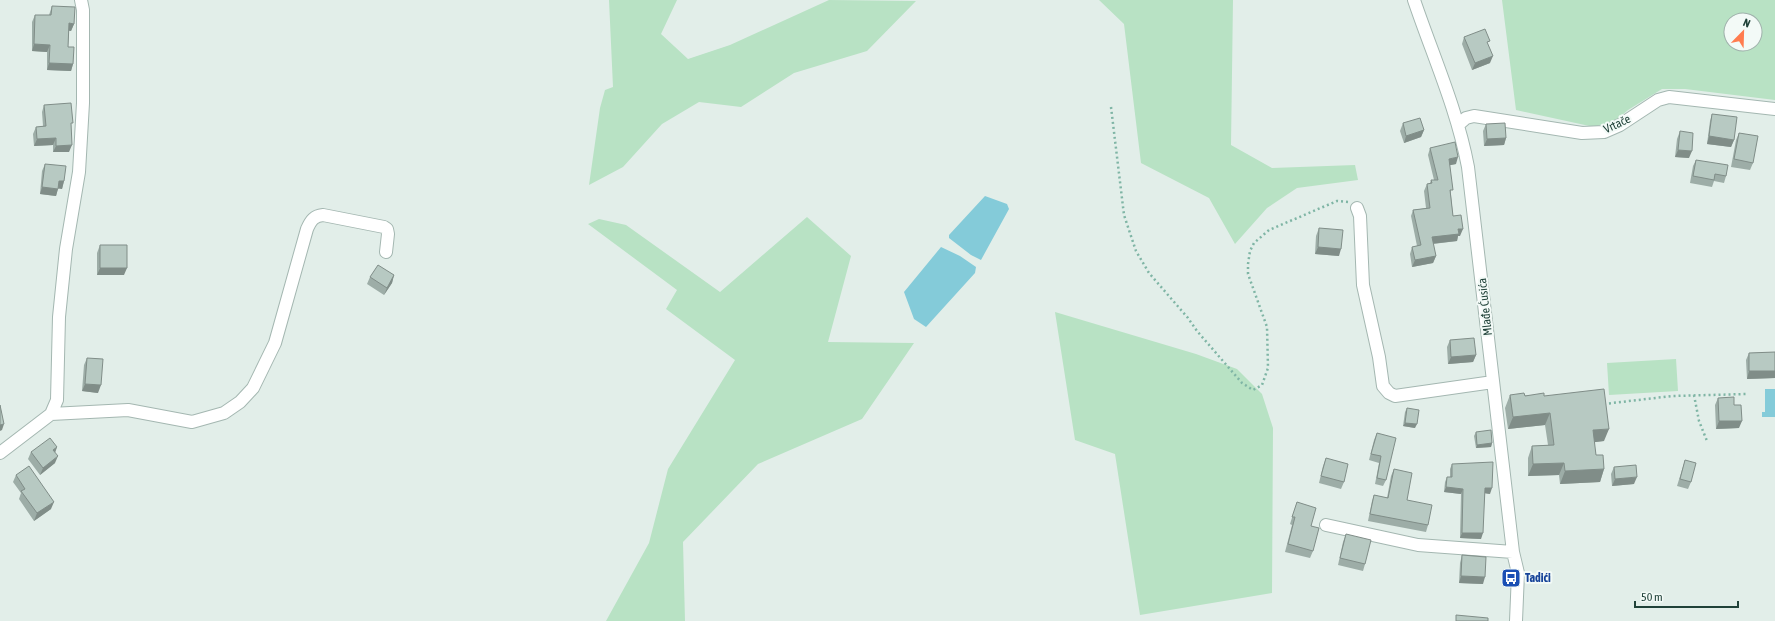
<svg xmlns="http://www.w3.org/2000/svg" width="1775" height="621" font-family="'Asap Condensed',sans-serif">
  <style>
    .green { fill: #b8e2c4; fill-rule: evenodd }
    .water { fill: #84cbd9 }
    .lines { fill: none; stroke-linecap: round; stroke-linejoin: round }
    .minor-casing { stroke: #a4b7b1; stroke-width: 14 }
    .path { stroke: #7fb5a5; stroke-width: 2.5; stroke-dasharray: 2 3; stroke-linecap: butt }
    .minor { stroke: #fff; stroke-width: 12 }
    .wall { fill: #9dada7 }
    .shaded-wall { fill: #808d88 }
    .building { fill: #b7c9c2; stroke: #808d88 }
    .labels { text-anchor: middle; stroke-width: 4; stroke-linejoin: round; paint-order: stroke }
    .street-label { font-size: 12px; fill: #204239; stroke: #f3faf7 }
    .transit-label { font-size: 12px; font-weight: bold; fill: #164399; stroke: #f3faf7; text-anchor: start }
  </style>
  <rect width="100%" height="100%" fill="#e2eee9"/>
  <path class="green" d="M609,0H677L661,34L688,59L730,45L829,0L916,1L867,51L794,73L741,107L699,102L662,124L623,167L589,185L600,108L605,90L613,87Z
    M1099,0H1233L1231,145L1272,168L1355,165L1358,180L1297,188L1267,208L1235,244L1209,198L1141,163L1124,24Z
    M1502,0H1775V100L1685,89H1662L1628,110L1615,121L1594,127L1516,110ZM1731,20H1755V44H1731Z
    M807,217L851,256L828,342L914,343L862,419L758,464L683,542L685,621H606L649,543L668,469L735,360L666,309L677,290L588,224L599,219L626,225L720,292Z
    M1055,312L1196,354L1237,369L1262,394L1273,428L1272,593L1140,615L1115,454L1075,440Z
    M1676,359L1678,391L1609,395L1607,363Z"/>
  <path class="water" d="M985,196L1007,204L1009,209L981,260L971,255L949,238V235Z
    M941,247L960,256L976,267L975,273L926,327L914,319L904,292Z
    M1765,389H1775V417H1762V412H1765Z"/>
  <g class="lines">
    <defs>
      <path id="minor" d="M1414,0C1433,56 1457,109 1468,167L1513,552L1518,573L1516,621
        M1458,125L1466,118L1474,116L1582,133L1604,132L1620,125L1658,100L1669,97L1775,109
        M1357,208L1360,216L1363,285L1379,357L1383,386L1389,393L1395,396L1493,382
        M51,414L128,410L192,422L224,413L240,402L253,388L275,343L307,229C311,220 314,216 323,215L384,227L387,229L388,234L386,252
        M0,453L51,414L57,400L59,317L66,249L79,172L83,103V10L81,0
        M1326,525L1418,545L1513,552"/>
    </defs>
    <use href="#minor" class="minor-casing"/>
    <path class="path" d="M1111,107L1124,215L1136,251L1149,273L1188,318L1197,331L1242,383L1253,390L1262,385L1268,368L1267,327L1248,274V264L1250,251L1254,243L1269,230L1337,201L1348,202
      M1694,395L1699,421L1707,441
      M1604,404L1672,396L1747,394"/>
    <use href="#minor" class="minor"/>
  </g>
  <path class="wall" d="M52,6L74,24L71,31H69L68,47L73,64L71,71L47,70V52L32,51V22L35,15H49Z
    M1464,37L1488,45L1490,63L1472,70L1462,44Z
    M44,105L71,128L69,152H53V145L34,146L33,134L36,127L43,126L42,112Z
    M1712,114L1734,140L1731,147L1707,144L1710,121Z
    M1403,123L1424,130L1421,137L1404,143L1400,131Z
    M1486,124L1506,138L1504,145L1484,146L1483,131Z
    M1680,131L1689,158L1675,157L1677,139Z
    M1739,133L1753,163L1750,170L1731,167L1736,140Z
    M1430,148L1456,164L1450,165L1451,195L1453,216L1460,236H1458L1457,241L1433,244L1436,256L1433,263L1412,267L1410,254L1412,247L1417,246L1411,216L1413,210L1426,208L1424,191L1427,184L1430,183L1431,180H1434L1428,155Z
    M1696,160L1726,176L1724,183L1714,181L1712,187L1690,183L1693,166Z
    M45,164L64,181L62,189L58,188L56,196L40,194L42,171Z
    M1319,228L1339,256L1315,254L1316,236Z
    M100,245L124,275H97V253Z
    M394,275L392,283L384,295L367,284L370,277Z
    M1450,340L1476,355L1473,362L1448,364L1447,347Z
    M1775,352V378L1747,379L1746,360L1749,353Z
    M87,358L98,393L82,391L84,365Z
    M1510,395L1544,396L1604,441L1594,442L1596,455L1604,469L1600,482L1560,484L1559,475L1528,476V458L1532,446L1548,445L1545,425L1508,429L1505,408Z
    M1718,398L1734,405L1739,428L1716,429L1715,405Z
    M1407,408L1415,428L1403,426L1405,412Z
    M1476,432L1492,443L1491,447L1476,448L1474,436Z
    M1377,433L1386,480L1383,486L1375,484L1379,463L1369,460L1374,440Z
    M57,447L55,453V463L40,475L28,459L31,452Z
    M1326,458L1344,482L1341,489L1319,483L1323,466Z
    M1685,460L1691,482L1688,489L1677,486Z
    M1452,464L1490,494L1485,493L1481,539L1460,538L1461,494L1444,492L1445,482L1447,477H1450V469Z
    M1614,467L1634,484L1612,486L1611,474Z
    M1394,469L1407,500L1428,525L1426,532L1368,521L1372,501L1374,495L1387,498L1391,476Z
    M16,475L51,509L34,521L19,499L21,493L13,482Z
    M1297,502L1311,526L1313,551L1310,558L1285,552L1292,525L1290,524Z
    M1346,534L1365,564L1363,571L1338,565L1343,542Z
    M1462,555L1483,584L1459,583L1460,563Z"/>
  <path class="shaded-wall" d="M69,23L74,24L71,31L67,30Z
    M34,44L50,45L47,52L32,51Z
    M1493,56L1490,63L1472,70L1475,63Z
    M49,63L73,64L71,71L47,70Z
    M1424,130L1421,137L1404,143L1406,136Z
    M1709,136L1734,140L1731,147L1707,144Z
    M56,138L53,145L34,146L37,139Z
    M1506,138L1504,145L1484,146L1487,139Z
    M72,145L69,152H53L56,146Z
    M1678,150L1692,151L1689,158L1675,157Z
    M1458,157L1456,164L1446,166L1449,159Z
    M59,181H64L62,189L56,188Z
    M42,187L58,189L56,196L40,194Z
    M1458,229H1463L1460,236H1458L1457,241L1430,244L1432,237Z
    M1318,247L1341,249L1339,256L1315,254Z
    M1436,256L1433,263L1412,267L1415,260Z
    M100,268H127L124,275H97Z
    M394,275L392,283L384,295L387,288Z
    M1476,355L1473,362L1448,364L1451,357Z
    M1749,371H1775V378L1747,379Z
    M85,384L101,385L98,393L82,391Z
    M1550,413L1545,425L1508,429L1513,417Z
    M1719,421H1742L1739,428L1716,429Z
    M1405,423L1417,424L1415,428L1403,426Z
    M4,424L2,430L0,431V425Z
    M1609,429L1604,441L1588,443L1593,430Z
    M1492,443L1491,447L1476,448L1477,445Z
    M57,447L54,455L53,450Z
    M58,456L55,463L40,475L43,468Z
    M1564,463L1559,475L1528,476L1533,464Z
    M1604,469L1600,482L1560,484L1565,471Z
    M1637,477L1634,484L1612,486L1615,479Z
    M1446,487L1463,489L1461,494L1444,492Z
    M1485,488H1492L1490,494L1483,493Z
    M54,502L51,509L34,521L37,513Z
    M1462,533H1483L1481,539L1460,538Z
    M1461,576L1485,577L1483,584L1459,583Z"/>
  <path class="building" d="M52,6L75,7L74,24L69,23L68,47H74L73,64L49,63L50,45L34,44L35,15H51Z
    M1485,29L1490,41L1487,42L1493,56L1475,63L1464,37Z
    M71,103L73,123H71L72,145L56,146V138L37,139L36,127L46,126L44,105Z
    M1712,114L1737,117L1734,140L1709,136Z
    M1420,118L1424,130L1406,136L1403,123Z
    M1505,123L1506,138L1487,139L1486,124Z
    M1680,131L1693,133L1692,151L1678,150Z
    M1739,133L1758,136L1753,163L1734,159Z
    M1455,142L1458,157L1449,159L1453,190H1450L1453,216L1461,215L1463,229H1458L1459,234L1432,237L1436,256L1415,260L1412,247L1421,245L1413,210L1430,208L1427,184L1432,183L1431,180H1438L1430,148Z
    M1696,160L1728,165L1726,176L1715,174L1714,180L1693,176Z
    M45,164L66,166L64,181H59L58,189L42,187Z
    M1319,228L1343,230L1341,249L1318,247Z
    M100,245H127V268H100Z
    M378,265L394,275L387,288L370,277Z
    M1474,338L1476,355L1451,357L1450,340Z
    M1775,352V371H1749V353Z
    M87,358L103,359L101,385L85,384Z
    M1604,389L1609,429L1593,430L1596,455H1603L1604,469L1565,471L1564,463L1533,464L1532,446L1554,445L1550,413L1513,417L1510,395L1524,393L1525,396L1544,393V396Z
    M1734,397V405H1741L1742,421H1719L1718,398Z
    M0,405L4,424L0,425Z
    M1407,408L1419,410L1417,424L1405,423Z
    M1491,430L1492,443L1477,445L1476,432Z
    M1377,433L1396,438L1386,480L1377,478L1381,456L1371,454Z
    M50,438L57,447L53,450L58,456L43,468L31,452Z
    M1326,458L1348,464L1344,482L1321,476Z
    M1685,460L1696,463L1691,482L1680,479Z
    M1493,462L1492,488H1485L1483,533H1462L1463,489L1446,487L1447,477H1452V464Z
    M1636,465L1637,477L1615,479L1614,467Z
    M29,466L54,502L37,513L21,491L25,489L16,475Z
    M1394,469L1412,473L1407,500L1432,505L1428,525L1370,514L1374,495L1388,498Z
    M1297,502L1316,508L1311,526L1319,528L1313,551L1288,544L1295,517H1292Z
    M1346,534L1371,540L1365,564L1340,558Z
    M1462,555L1486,557L1485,577L1461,576Z
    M1456,615L1488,618V621H1456Z"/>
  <defs>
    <symbol id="bus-square" viewBox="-11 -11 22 22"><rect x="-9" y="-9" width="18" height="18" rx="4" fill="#1a4fb4" stroke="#f3faf7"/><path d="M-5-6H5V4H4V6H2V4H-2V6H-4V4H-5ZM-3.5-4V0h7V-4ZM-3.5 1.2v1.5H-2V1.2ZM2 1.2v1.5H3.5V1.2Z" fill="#fff"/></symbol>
  </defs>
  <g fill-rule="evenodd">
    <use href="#bus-square" x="1500" y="567" width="22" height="22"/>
  </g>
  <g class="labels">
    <g class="street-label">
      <text transform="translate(1617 124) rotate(-25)" y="4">Vrtače</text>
      <text transform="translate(1485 307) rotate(-96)" y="4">Mlađe Ćusića</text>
    </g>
    <g class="transit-label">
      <text x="1525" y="582">Tadići</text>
    </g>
  </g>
  <g transform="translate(1743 32) rotate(23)"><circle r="19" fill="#f3faf7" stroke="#9fb0ab"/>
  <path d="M0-3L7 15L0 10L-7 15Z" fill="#ff7c4f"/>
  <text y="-6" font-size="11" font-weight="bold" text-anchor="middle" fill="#204239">N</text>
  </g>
  <path d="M1635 601v6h103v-6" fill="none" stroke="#204239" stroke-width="2"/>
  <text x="1641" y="601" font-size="12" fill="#204239" stroke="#f3faf7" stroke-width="3" paint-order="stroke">50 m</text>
</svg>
